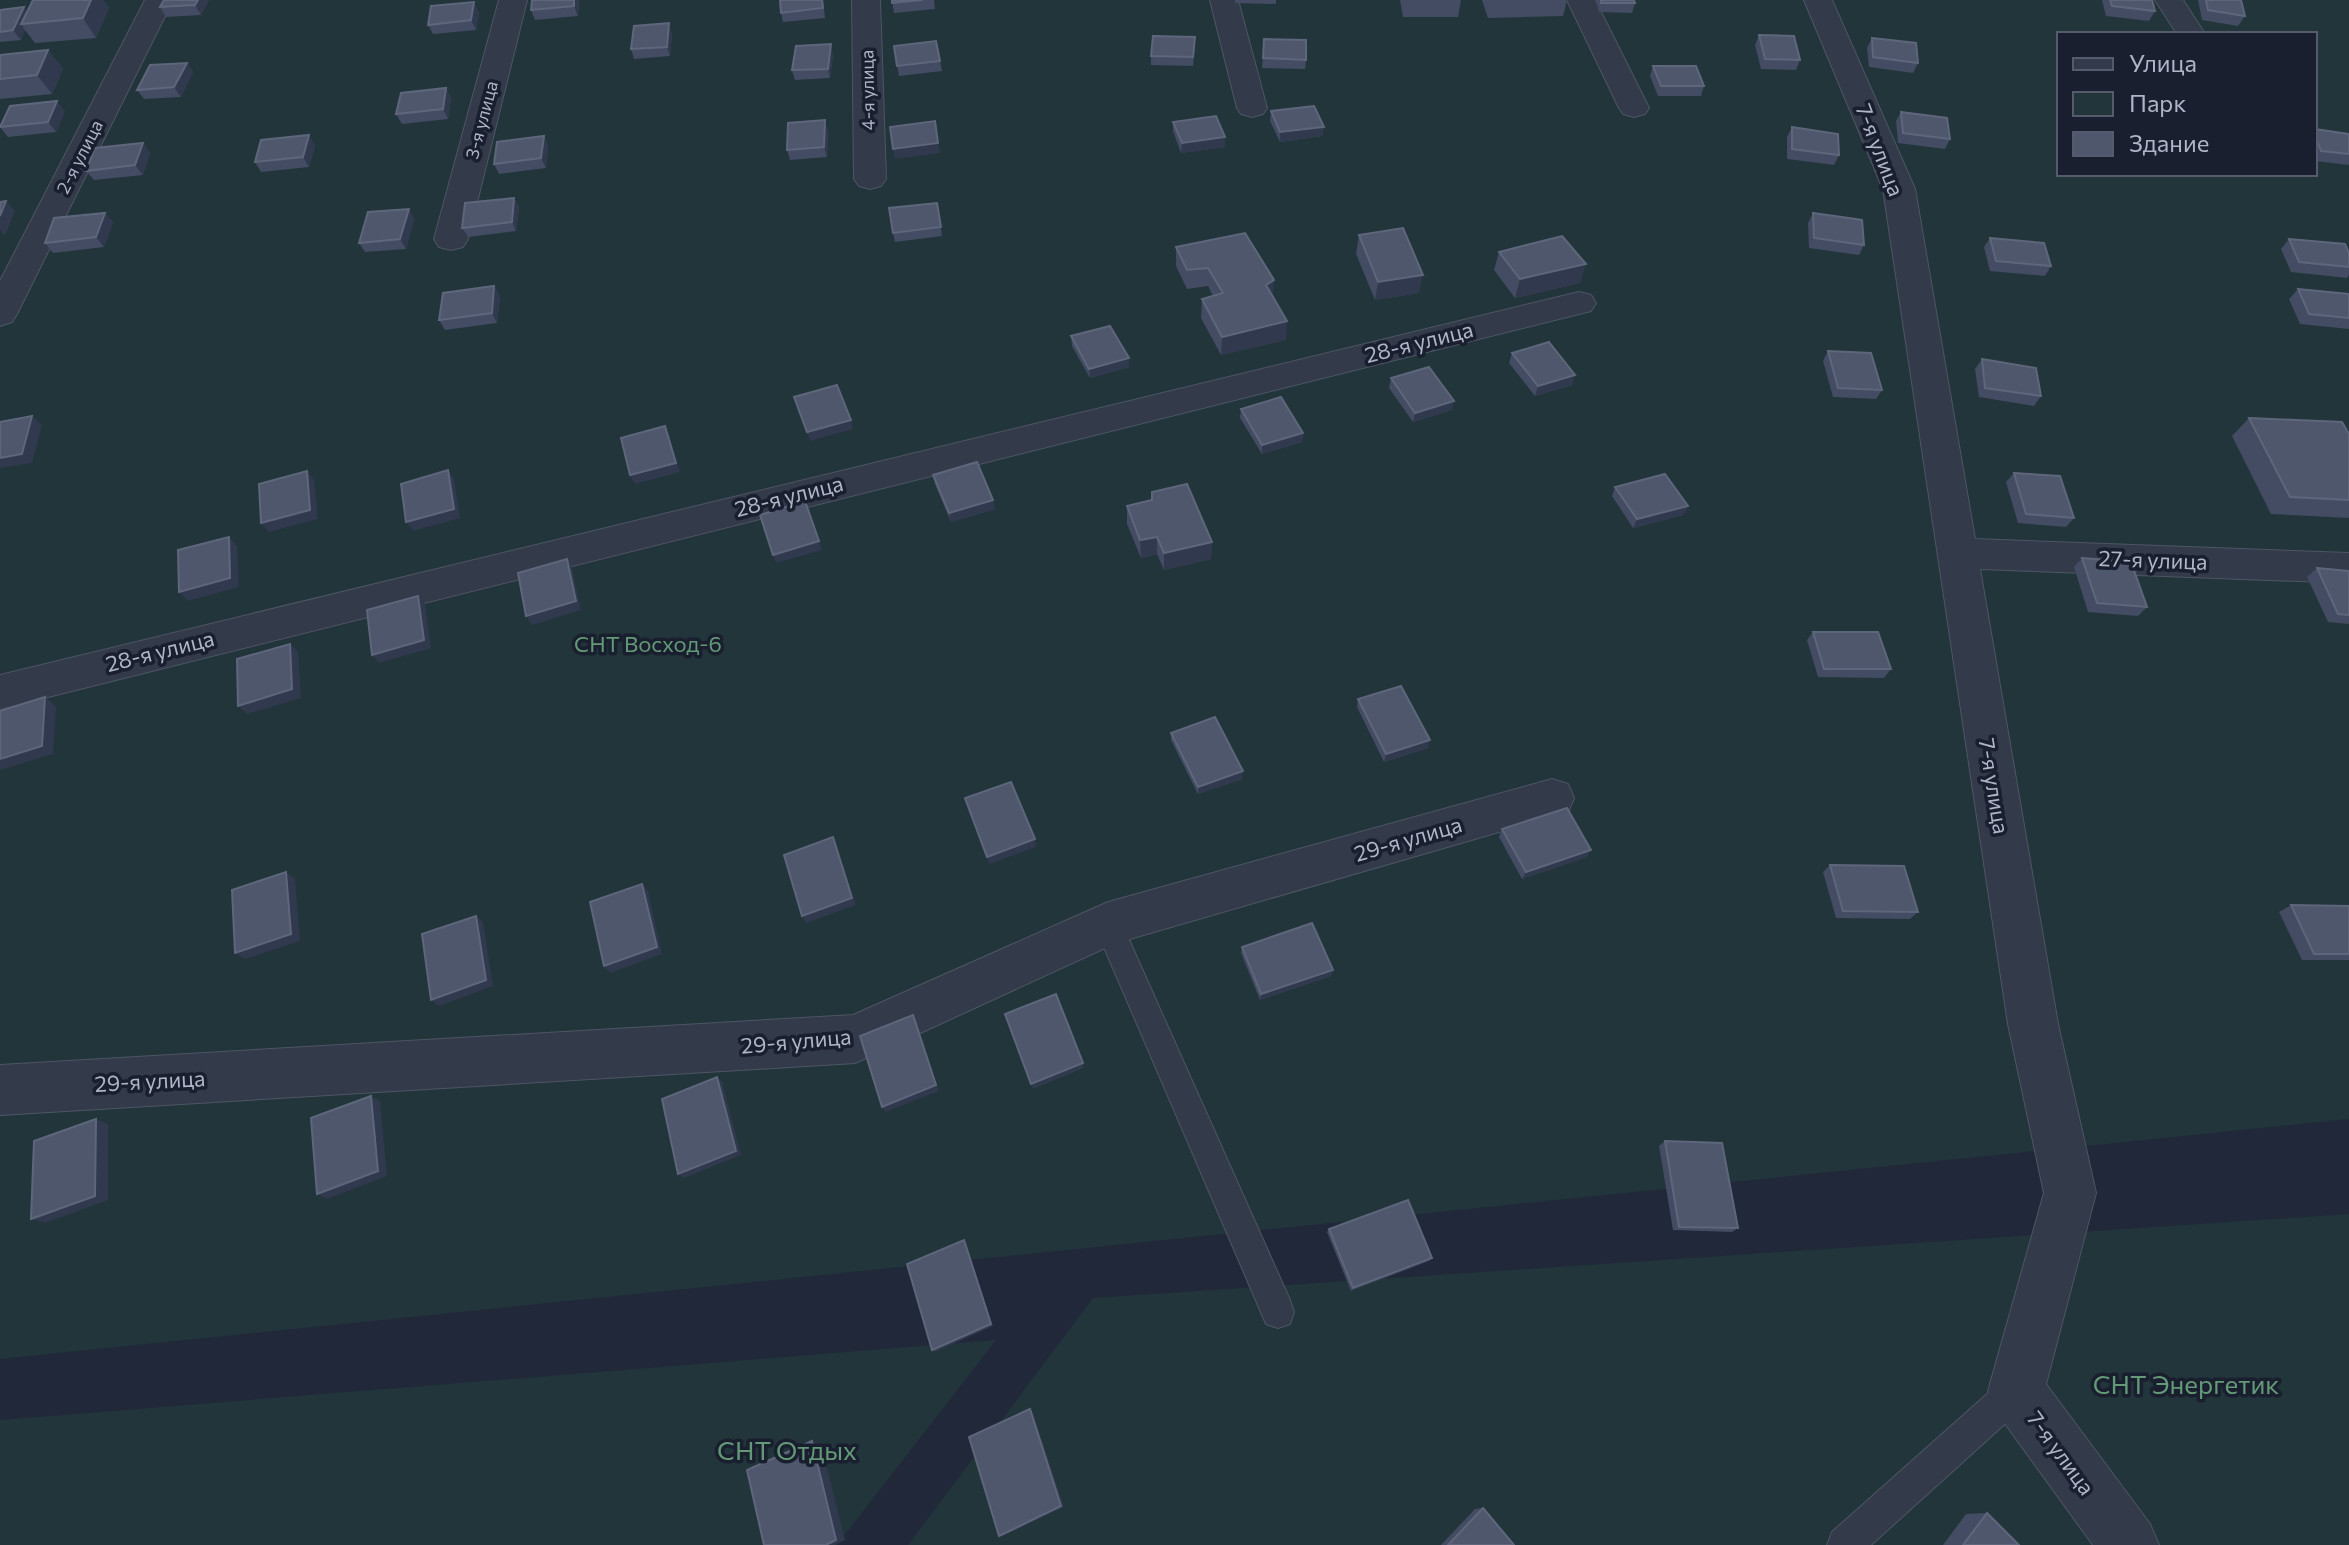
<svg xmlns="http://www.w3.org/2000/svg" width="2349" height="1545" font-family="Commissioner,sans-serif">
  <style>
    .green { fill: #22353b; fill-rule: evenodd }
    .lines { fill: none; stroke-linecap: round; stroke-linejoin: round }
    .service-casing { stroke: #4e5565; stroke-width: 2 }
    .minor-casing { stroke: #4e5565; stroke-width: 2 }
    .service { fill: #333a4a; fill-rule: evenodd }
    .minor { fill: #333a4a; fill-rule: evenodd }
    .wall { fill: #434c62 }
    .shaded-wall { fill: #30394d }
    .building { fill: #4f576d; stroke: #5e667b; stroke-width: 2 }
    .labels { text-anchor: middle; stroke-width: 7; stroke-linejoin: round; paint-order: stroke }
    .far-street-label { font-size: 18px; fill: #aeb5c7; stroke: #191f2f }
    .street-label { font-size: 22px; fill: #aeb5c7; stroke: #191f2f }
    .park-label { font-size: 22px; fill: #649977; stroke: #191f2f }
    .near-park-label { font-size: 26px; fill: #649977; stroke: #191f2f }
  </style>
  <rect width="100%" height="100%" fill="#20283a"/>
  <path class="green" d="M0,0H2349V1119L0,1359ZM2059,34H2315V174H2059Z
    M2349,1214V1545H908L1093,1298Z
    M996,1340L837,1545H0V1420Z"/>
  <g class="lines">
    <defs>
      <path id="service" d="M1108,911L1118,915L1290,1300L1294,1312L1290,1324L1278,1328L1266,1324L1094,924L1098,915Z
        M2016,1374L2028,1379L2033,1391L2028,1403L1871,1545H1827L1832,1532L2004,1379Z"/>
      <path id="minor" d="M145,0H173L17,314L12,322L0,326V281Z
        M499,0H527L468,239L463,247L451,250L439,247L434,239Z
        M852,0H880L886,179L881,186L870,189L859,186L854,179Z
        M1210,0H1238L1267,108L1263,114L1252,117L1241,114L1237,108Z
        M1567,0H1595L1649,108L1645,114L1634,117L1623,114L1619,108Z
        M1804,0H1832L1915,189L1975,539L2349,553V583L1980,569L2058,1024L2096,1193L2046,1384L2150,1524L2159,1545H2093L1996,1411L1988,1391L2044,1193L2008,1024L1883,189Z
        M2155,0H2183L2205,34H2177Z
        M1579,292L1591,295L1596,303L1591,311L0,709V675Z
        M1552,779L1568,784L1574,798L1568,812L1116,943L855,1063L0,1115V1065L853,1015L1108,902Z"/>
    </defs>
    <use href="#service" class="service-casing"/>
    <use href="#minor" class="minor-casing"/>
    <use href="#service" class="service"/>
    <use href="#minor" class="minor"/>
  </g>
  <path class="wall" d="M33,0H103L109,8L96,38L35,43L25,30L21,40L0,42V10L24,7L27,12Z
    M209,0L201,15L166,17L160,7Z
    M532,0H579L578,16L535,20L531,10Z
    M823,0L825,18L783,22L781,13Z
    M892,0H934L935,9L894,13Z
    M1235,0H1276V4L1235,3Z
    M1400,0H1461L1458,17H1403Z
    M1482,0H1567L1563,16L1488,18Z
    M1596,0H1634L1635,3L1632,13L1599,12Z
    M2102,0H2152L2155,11L2149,21L2106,16Z
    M2198,0H2241L2245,16L2238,26L2202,20Z
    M479,12L476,30L433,34L428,25Z
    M672,33L670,56L634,59L631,49Z
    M1759,35L1800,60L1796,70L1761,69L1755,45Z
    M1872,38L1918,63L1913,73L1869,67L1867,48Z
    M1264,39L1306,60L1305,69L1262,68Z
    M936,41L942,71L899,76L894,46Z
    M1195,47L1193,66L1151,65V56Z
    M48,50L63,69L52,94L0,99V55Z
    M833,54L830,78L795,80L792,70Z
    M187,63L193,72L181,97L144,99L137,90Z
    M1653,66L1704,86L1701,96H1658L1650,76Z
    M446,88L451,98L448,119L402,124L396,114Z
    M65,111L56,132L8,137L0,127Z
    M1271,111L1324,127L1322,136L1280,142L1270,121Z
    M1901,112L1950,139L1945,149L1898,143L1896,121Z
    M1173,122L1225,147L1181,153L1173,131Z
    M1792,127L1839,155L1834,165L1787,159V137Z
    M2315,129L2349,134V165L2315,161Z
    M828,130L827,157L790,160L787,150Z
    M544,136L548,146L546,168L499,174L494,164Z
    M143,143L150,153L143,175L94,180L86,171Z
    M315,145L309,167L261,172L255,162Z
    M514,198L519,207L516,231L468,237L462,228Z
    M937,203L942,236L895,242L893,233Z
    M409,209L414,219L406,249L365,252L359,243Z
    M105,213L113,222L104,247L53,253L45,243Z
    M1813,213L1864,245L1859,255L1809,248L1808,223Z
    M1359,235L1419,293L1375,300L1356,254Z
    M1990,238L2051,266L2045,276L1990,271L1984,247Z
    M2289,239L2349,253V275L2347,278L2291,272L2281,249Z
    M1176,247L1273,297L1286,340L1221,355L1201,318L1202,299L1213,296L1208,286L1187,289L1176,266Z
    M1499,252L1580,283L1515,298L1494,270Z
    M494,286L500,296L497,323L445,330L439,320Z
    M2298,289L2349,294V329L2300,324L2289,299Z
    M1071,336L1129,358V367L1090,378L1072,346Z
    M1828,351L1882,390L1876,399L1833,397L1823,361Z
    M1512,353L1572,385L1535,396L1509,363Z
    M1982,359L2041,396L2034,406L1979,397L1975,369Z
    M1391,378L1452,410L1413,422L1389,388Z
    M1241,409L1303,433L1302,442L1262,454L1240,418Z
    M2249,418L2349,434V518L2271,514L2232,436Z
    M2014,473L2074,518L2066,527L2018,523L2006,482Z
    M933,475L995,509L951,522L935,484Z
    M1615,487L1688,506L1683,515L1633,528L1612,496Z
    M1127,506L1212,542L1211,559L1164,570L1157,554L1141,558L1127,524Z
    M2082,558L2147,607L2138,616L2088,612L2074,567Z
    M2317,568L2349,571V624L2328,622L2307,577Z
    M1813,632L1891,669L1884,678L1818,677L1807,640Z
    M1358,699L1428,748L1384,762L1357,707Z
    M1171,733L1242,779L1198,794L1171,740Z
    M1502,829L1587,857L1522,879L1499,837Z
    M1830,865L1918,912L1910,919L1836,918L1823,872Z
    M2291,905L2349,906V960H2302L2279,912Z
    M1242,947L1331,976L1260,1000L1241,953Z
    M1665,1141L1738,1228L1732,1232L1673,1230L1659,1146Z
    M1329,1229L1432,1258L1429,1261L1351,1291L1327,1232Z
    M1483,1508L1514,1545H1441L1475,1509Z
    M1987,1513L2019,1545H1943L1966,1514Z"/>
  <path class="shaded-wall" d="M91,0H103L109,8L96,38L83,18Z
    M198,0H209L201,15L195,5Z
    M574,0H579L578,16L574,6Z
    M474,2L479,12L476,30L471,20Z
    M24,7L31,17L21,24L25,30L21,40L13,30Z
    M669,23L672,33L670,56L667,47Z
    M831,44L833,54L830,78L828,69Z
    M48,50L63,69L52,94L37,75Z
    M187,63L193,72L181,97L174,87Z
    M446,88L451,98L448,119L443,109Z
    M57,101L65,111L56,132L48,122Z
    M825,120L828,130L827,157L824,147Z
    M1324,127L1322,136L1280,142V132Z
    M309,135L315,145L309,167L303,157Z
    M544,136L548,146L546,168L541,158Z
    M1225,137V147L1181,153L1182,143Z
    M143,143L150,153L143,175L135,165Z
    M938,143L940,153L895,159L893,149Z
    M514,198L519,207L516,231L512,222Z
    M6,201L15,211L5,236L0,230V216Z
    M409,209L414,219L406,249L400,239Z
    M105,213L113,222L104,247L96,237Z
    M1586,264L1580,283L1515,298L1520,279Z
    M1423,275L1419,293L1375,300L1378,282Z
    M1274,280L1273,299L1266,285Z
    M494,286L500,296L497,323L492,313Z
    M1287,321L1286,340L1221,355L1222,337Z
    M1129,358V367L1090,378L1089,369Z
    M1575,375L1572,385L1535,396L1538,386Z
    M1454,401L1452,410L1413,422L1415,413Z
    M32,416L42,425L32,463L0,468V458Z
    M851,420L853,429L810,441L807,432Z
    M665,426L669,435L680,472L635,484L630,475Z
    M1303,433L1302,442L1262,454V445Z
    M448,470L454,479L460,518L413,531L406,522Z
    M307,471L314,480L318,519L269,532L261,523Z
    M993,500L995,509L951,522L949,513Z
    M1688,506L1683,515L1633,528L1637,519Z
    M229,537L237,546L239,587L188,601L179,592Z
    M1157,537V554L1141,558L1140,540Z
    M819,541L822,550L776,563L773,555Z
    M1212,542L1211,559L1164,570V553Z
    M567,559L572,568L581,610L532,625L526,616Z
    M418,596L425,604L431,648L379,663L372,655Z
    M290,644L298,652L301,698L247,714L238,706Z
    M45,697L56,706L53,754L0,770V759Z
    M1430,740L1428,748L1384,762L1386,754Z
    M1243,771L1242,779L1198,794V787Z
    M833,837L856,905L806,923L802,916Z
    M1035,839L1036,847L989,864L987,857Z
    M1591,850L1587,857L1522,879L1526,872Z
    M286,872L295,879L300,941L245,959L235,953Z
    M642,884L648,891L662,954L610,973L604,966Z
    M476,916L483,922L493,986L439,1006L431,1000Z
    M1333,970L1331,976L1260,1000L1261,994Z
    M913,1015L939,1091L885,1112L882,1107Z
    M1083,1063L1084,1068L1033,1089L1031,1084Z
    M717,1077L722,1082L741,1155L684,1178L678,1174Z
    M371,1096L380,1101L387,1176L327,1199L317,1194Z
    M96,1119L108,1124V1200L45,1223L31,1219Z
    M964,1240L966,1243L993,1326L935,1352L932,1350Z
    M1432,1258L1429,1261L1351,1291L1353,1288Z
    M1030,1409L1033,1413L1064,1507L1003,1536H999Z
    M812,1441L821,1444L845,1540L835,1545H826Z"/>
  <path class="building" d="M33,0H91L83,18L21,24Z
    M164,0H198L195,5L160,7Z
    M532,0H574V6L531,10Z
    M780,0H822L823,8L781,13Z
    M892,0H922L892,3Z
    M1601,0H1634L1635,3H1601Z
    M2110,0H2152L2155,11L2112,6Z
    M2206,0H2241L2245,16L2208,10Z
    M474,2L471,20L428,25L431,6Z
    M24,7L13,30L0,32V10Z
    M669,23L667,47L631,49L634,26Z
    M1759,35L1794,36L1800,60L1765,59Z
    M1153,36L1195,37L1193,57L1151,56Z
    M1872,38L1916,43L1918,63L1873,57Z
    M1264,39L1306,40V60L1263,58Z
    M936,41L940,61L897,66L894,46Z
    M831,44L828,69L792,70L796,46Z
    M48,50L37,75L0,79V55Z
    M187,63L174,87L137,90L150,65Z
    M1653,66H1696L1704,86H1661Z
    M446,88L443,109L396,114L401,93Z
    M57,101L48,122L0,127L10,106Z
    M1314,106L1324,127L1280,132L1271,111Z
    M1901,112L1947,118L1950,139L1903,133Z
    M1216,116L1225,137L1182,143L1173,122Z
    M825,120L824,147L787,150L788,123Z
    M935,121L938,143L893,149L890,127Z
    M1792,127L1838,134L1839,155L1792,149Z
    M2315,129L2349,134V154L2321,151L2315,135Z
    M309,135L303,157L255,162L261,140Z
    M544,136L541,158L494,164L497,142Z
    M143,143L135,165L86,171L95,148Z
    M514,198L512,222L462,228L465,203Z
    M6,201L0,216V202Z
    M937,203L941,227L893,233L889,208Z
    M409,209L400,239L359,243L368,212Z
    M105,213L96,237L45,243L54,218Z
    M1813,213L1862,220L1864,245L1814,238Z
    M1403,228L1423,275L1378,282L1359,235Z
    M1245,233L1274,280L1266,285L1287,321L1222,337L1202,299L1223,293L1208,268L1187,270L1176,247Z
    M1562,236L1586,264L1520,279L1499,252Z
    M1990,238L2044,243L2051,266L1996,261Z
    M2289,239L2345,244L2349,253V267L2299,262Z
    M494,286L492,313L439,320L443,293Z
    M2298,289L2349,294V318L2309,314Z
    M1110,326L1129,358L1089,369L1071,336Z
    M1549,342L1575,375L1538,386L1512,353Z
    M1828,351L1871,353L1882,390L1838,388Z
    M1982,359L2036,368L2041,396L1985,388Z
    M1429,367L1454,401L1415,413L1391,378Z
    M837,385L851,420L807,432L794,397Z
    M1281,397L1303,433L1262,445L1241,409Z
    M32,416L22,454L0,458V422Z
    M2249,418L2342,422L2349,434V500L2290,497Z
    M665,426L676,463L630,475L621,438Z
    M977,462L993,500L949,513L933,475Z
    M448,470L454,509L406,522L401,484Z
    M307,471L310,510L261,523L259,484Z
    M2014,473L2060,476L2074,518L2026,514Z
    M1665,474L1688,506L1637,519L1615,487Z
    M1187,484L1212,542L1164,553L1157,537L1140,540L1127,506L1152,500V492Z
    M805,501L819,541L773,555L760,515Z
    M229,537L230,578L179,592L178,550Z
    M2082,558L2131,562L2147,607L2097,603Z
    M567,559L576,601L526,616L518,573Z
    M2317,568L2349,571V615L2338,614Z
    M418,596L424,640L372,655L367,610Z
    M1813,632H1878L1891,669H1824Z
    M290,644L292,689L238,706L237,659Z
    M1401,686L1430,740L1386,754L1358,699Z
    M45,697L42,746L0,759V711Z
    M1215,717L1243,771L1198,787L1171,733Z
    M1011,782L1035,839L987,857L965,798Z
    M1567,808L1591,850L1526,872L1502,829Z
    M833,837L852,898L802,916L784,855Z
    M1830,865L1904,866L1918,912L1843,911Z
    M286,872L291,934L235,953L232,890Z
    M642,884L657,947L604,966L590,902Z
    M2291,905L2349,906V954H2314Z
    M476,916L486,980L431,1000L422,934Z
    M1312,923L1333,970L1261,994L1242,947Z
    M1056,994L1083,1063L1031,1084L1005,1014Z
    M913,1015L936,1085L882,1107L860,1036Z
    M717,1077L736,1151L678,1174L662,1099Z
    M371,1096L378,1171L317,1194L311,1118Z
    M96,1119L95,1196L31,1219L34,1141Z
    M1665,1141L1722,1143L1738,1228L1679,1227Z
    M1408,1200L1432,1258L1353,1288L1329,1229Z
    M964,1240L991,1324L932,1350L907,1264Z
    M1030,1409L1061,1506L999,1536L969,1437Z
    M812,1441L836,1540L826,1545H764L747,1470Z
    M1483,1508L1514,1545H1448Z
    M1987,1513L2019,1545H1963Z"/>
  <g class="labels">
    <g class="far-street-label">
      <text transform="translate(868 90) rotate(-91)" y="6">4-я улица</text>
      <text transform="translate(482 120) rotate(-75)" y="6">3-я улица</text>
      <text transform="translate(80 157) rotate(-63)" y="6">2-я улица</text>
    </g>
    <g class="street-label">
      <text transform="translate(1880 150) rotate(69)" y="8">7-я улица</text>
      <text transform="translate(1419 342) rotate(-14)" y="8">28-я улица</text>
      <text transform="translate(789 496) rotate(-14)" y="8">28-я улица</text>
      <text transform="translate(2153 560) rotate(2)" y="8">27-я улица</text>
      <text transform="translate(160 651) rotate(-14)" y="8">28-я улица</text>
      <text transform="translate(1994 786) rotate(81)" y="8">7-я улица</text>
      <text transform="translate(1408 839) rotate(-16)" y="8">29-я улица</text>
      <text transform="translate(796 1041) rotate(-5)" y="8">29-я улица</text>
      <text transform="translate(150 1081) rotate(-3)" y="8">29-я улица</text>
      <text transform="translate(2061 1453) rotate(54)" y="8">7-я улица</text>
    </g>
    <g class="park-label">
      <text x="648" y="652">СНТ Восход-6</text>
    </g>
    <g class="near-park-label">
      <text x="2186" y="1394">СНТ Энергетик</text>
      <text x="787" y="1460">СНТ Отдых</text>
    </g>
  </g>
  <rect x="2057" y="32" width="260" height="144" fill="#191f2f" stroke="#555b6c" stroke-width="2"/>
  <rect x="2073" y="58" width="40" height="12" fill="#333a4a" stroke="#555b6c" stroke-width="2"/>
  <text x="2129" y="72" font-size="24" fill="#aeb5c7">Улица</text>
  <rect x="2073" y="92" width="40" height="24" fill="#22353b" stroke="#555b6c" stroke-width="2"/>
  <text x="2129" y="112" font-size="24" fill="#aeb5c7">Парк</text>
  <rect x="2073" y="132" width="40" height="24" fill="#4f576d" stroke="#555b6c" stroke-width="2"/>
  <text x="2129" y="152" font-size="24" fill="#aeb5c7">Здание</text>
</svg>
